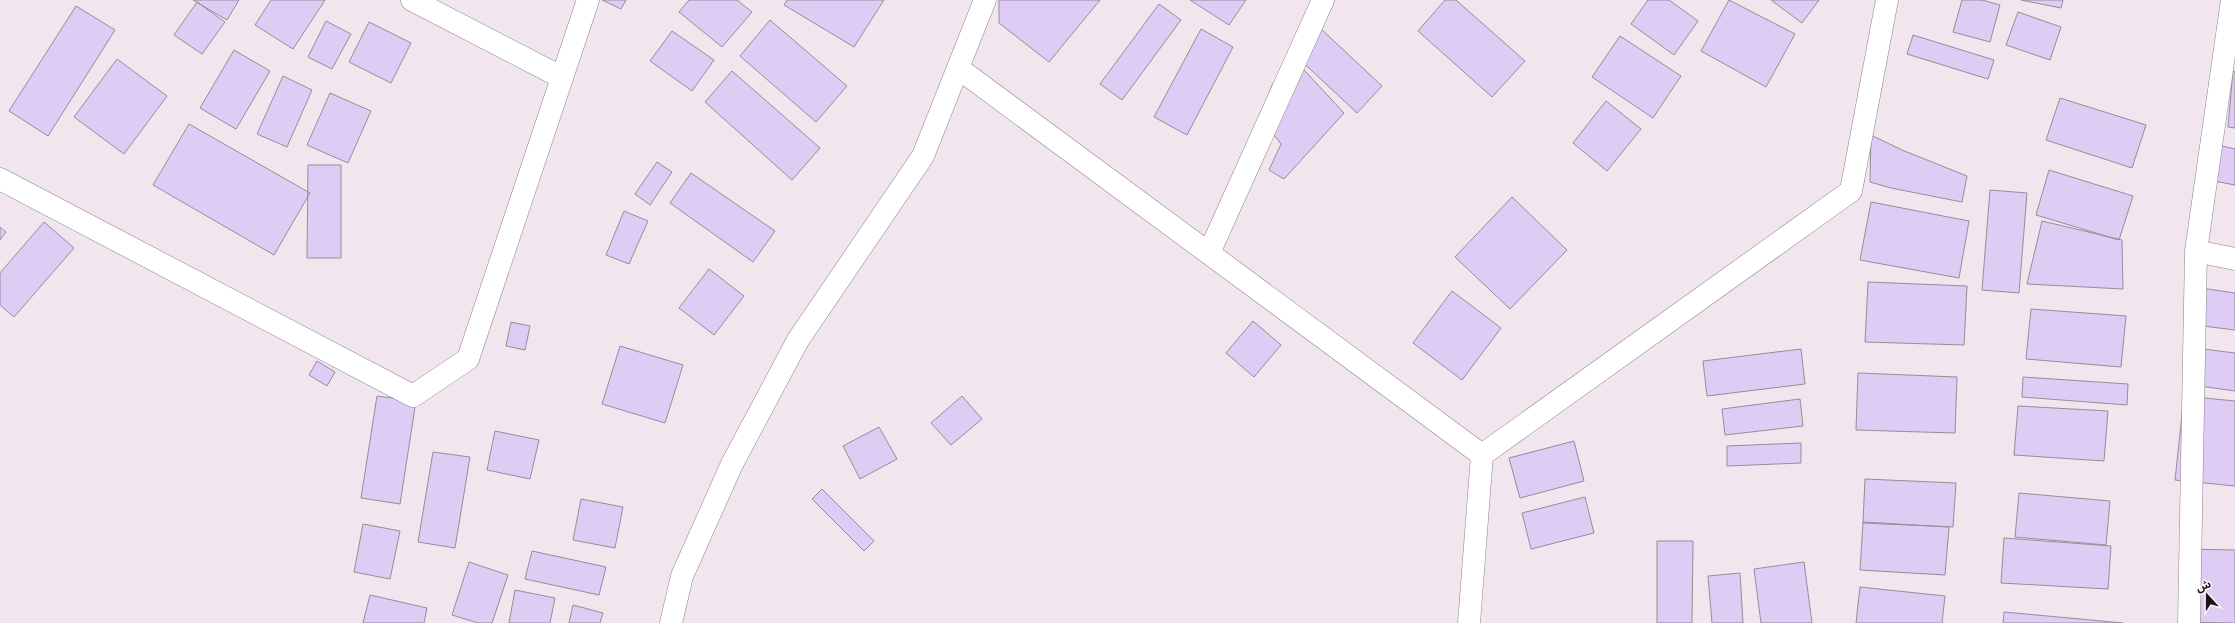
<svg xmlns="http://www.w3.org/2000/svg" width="2235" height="623" font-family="'PT Sans','Noto Sans Arabic',sans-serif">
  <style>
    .building { fill: #dfccf4; stroke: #938e9a }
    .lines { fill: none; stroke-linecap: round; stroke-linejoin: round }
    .minor-casing { stroke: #8e838c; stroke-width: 23 }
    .minor { stroke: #fff; stroke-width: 22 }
  </style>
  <rect width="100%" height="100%" fill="#f1e5ee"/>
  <path class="building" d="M193,0H239L227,20Z
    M271,0H325L293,49L255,25Z
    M602,0H626L621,9Z
    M689,0H737L752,12L722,47L679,12Z
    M787,0H884L854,47L784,5Z
    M999,0H1100L1049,62L999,23Z
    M1190,0H1246L1229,25Z
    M1445,0H1456L1525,61L1492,97L1418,31Z
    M1648,0H1669L1698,21L1674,55L1631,24Z
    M1729,0L1795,34L1766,87L1701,51Z
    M1771,0H1819L1802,23Z
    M1962,0H1982L2000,5L1990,42L1953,32Z
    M2021,0H2063L2061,8Z
    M197,2L225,22L202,54L174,35Z
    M1159,4L1181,20L1122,100L1100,84Z
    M76,6L115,30L48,136L9,111Z
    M2018,12L2061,27L2050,60L2006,45Z
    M770,20L847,86L816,122L740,56Z
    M326,21L351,34L332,69L308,57Z
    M369,22L411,43L391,83L349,62Z
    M1320,28L1382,86L1357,113L1295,55Z
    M1201,29L1233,47L1187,135L1154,117Z
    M672,31L714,60L692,91L650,61Z
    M1913,35L1994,60L1988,79L1907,54Z
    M1620,36L1681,76L1653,118L1592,77Z
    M234,50L270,71L236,129L200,108Z
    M1292,57L1344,113L1284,179L1269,170L1281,144L1262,119L1272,85Z
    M117,59L167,96L124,154L74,117Z
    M732,71L820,148L792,180L705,102Z
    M2233,71L2235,72V128L2228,127Z
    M283,76L312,90L287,147L257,134Z
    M330,93L371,111L348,163L307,145Z
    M2060,98L2146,125L2132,168L2046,140Z
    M1606,101L1641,129L1607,171L1573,143Z
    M189,124L310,193L274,255L153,185Z
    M1871,135L1902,150L1967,176L1962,202L1891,188L1870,182Z
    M2222,146L2235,149V185L2214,181Z
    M657,162L672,172L650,205L635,194Z
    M308,165H341V258H307Z
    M2049,170L2133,196L2119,240L2036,215Z
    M691,173L775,231L753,262L670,203Z
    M1990,190L2027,193L2019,293L1982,290Z
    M1512,197L1567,250L1510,309L1455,257Z
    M1871,202L1969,221L1959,278L1860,260Z
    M624,211L648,221L629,264L606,255Z
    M2042,221L2122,240L2123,289L2027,284Z
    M44,222L74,248L14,317L0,305V273Z
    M0,227L6,232L0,240Z
    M709,269L744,296L714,335L679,308Z
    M1868,282L1967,286L1964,345L1865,342Z
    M2201,288L2235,293V330L2195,325Z
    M1452,291L1501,328L1462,380L1413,343Z
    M2031,309L2126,316L2121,367L2026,359Z
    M1253,321L1281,345L1254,377L1226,353Z
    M511,322L530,326L525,350L506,346Z
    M620,346L683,365L665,423L602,404Z
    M2187,347L2235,353V391L2186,384Z
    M1801,349L1805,384L1707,396L1703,361Z
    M317,361L335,372L327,386L309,375Z
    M1858,373L1957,377L1955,433L1856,430Z
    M2023,377L2128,384L2127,405L2022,397Z
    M377,396L416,401L400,504L361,498Z
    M962,396L982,419L951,445L931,423Z
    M2184,396L2235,401V486L2175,480Z
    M1800,399L1803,426L1725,435L1722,409Z
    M2018,406L2108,411L2104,461L2014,455Z
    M879,427L897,459L860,479L843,446Z
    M495,431L539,440L530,479L487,470Z
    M1574,441L1584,481L1520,498L1509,458Z
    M1801,443V463L1727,466V446Z
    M433,452L470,457L455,548L418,542Z
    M1865,479L1956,483L1953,527L1863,523Z
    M822,489L874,541L864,551L812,499Z
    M2019,493L2110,501L2106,545L2015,537Z
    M1585,497L1594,533L1531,549L1522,513Z
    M581,499L623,507L615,548L573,540Z
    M1863,522L1949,527L1945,575L1860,570Z
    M363,524L400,531L390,579L354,572Z
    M2004,538L2111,546L2108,589L2001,583Z
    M1657,541H1693L1692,623H1657Z
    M2184,549L2235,550V623L2181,622Z
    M532,551L606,567L599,595L525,579Z
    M469,562L508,575L492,623H478L452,615Z
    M1804,562L1812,623H1761L1754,569Z
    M1740,573L1743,623H1712L1708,576Z
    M1860,587L1945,596L1942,623H1856Z
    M515,590L555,598L550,623H509Z
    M370,595L427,608L424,623H363Z
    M573,605L603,613L600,623H569Z
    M2004,612L2123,623H2003Z"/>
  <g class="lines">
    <defs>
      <path id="minor" d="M412,0L561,77
        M958,68L1482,455L1469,623
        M0,179L413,396L468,359L588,0
        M2196,251L2235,259
        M1209,253L1323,0
        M1482,455L1851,191L1887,0
        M671,623L682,576L732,464L798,340L923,156L985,0
        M2189,623L2196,251L2232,0"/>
    </defs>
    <use href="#minor" class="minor-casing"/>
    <use href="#minor" class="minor"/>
  </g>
  <g transform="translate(2207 595) rotate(339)" stroke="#fef2fc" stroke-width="3" paint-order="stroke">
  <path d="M0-3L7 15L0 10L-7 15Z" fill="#171316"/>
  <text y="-6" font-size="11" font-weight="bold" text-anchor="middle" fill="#171316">ش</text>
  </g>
</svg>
